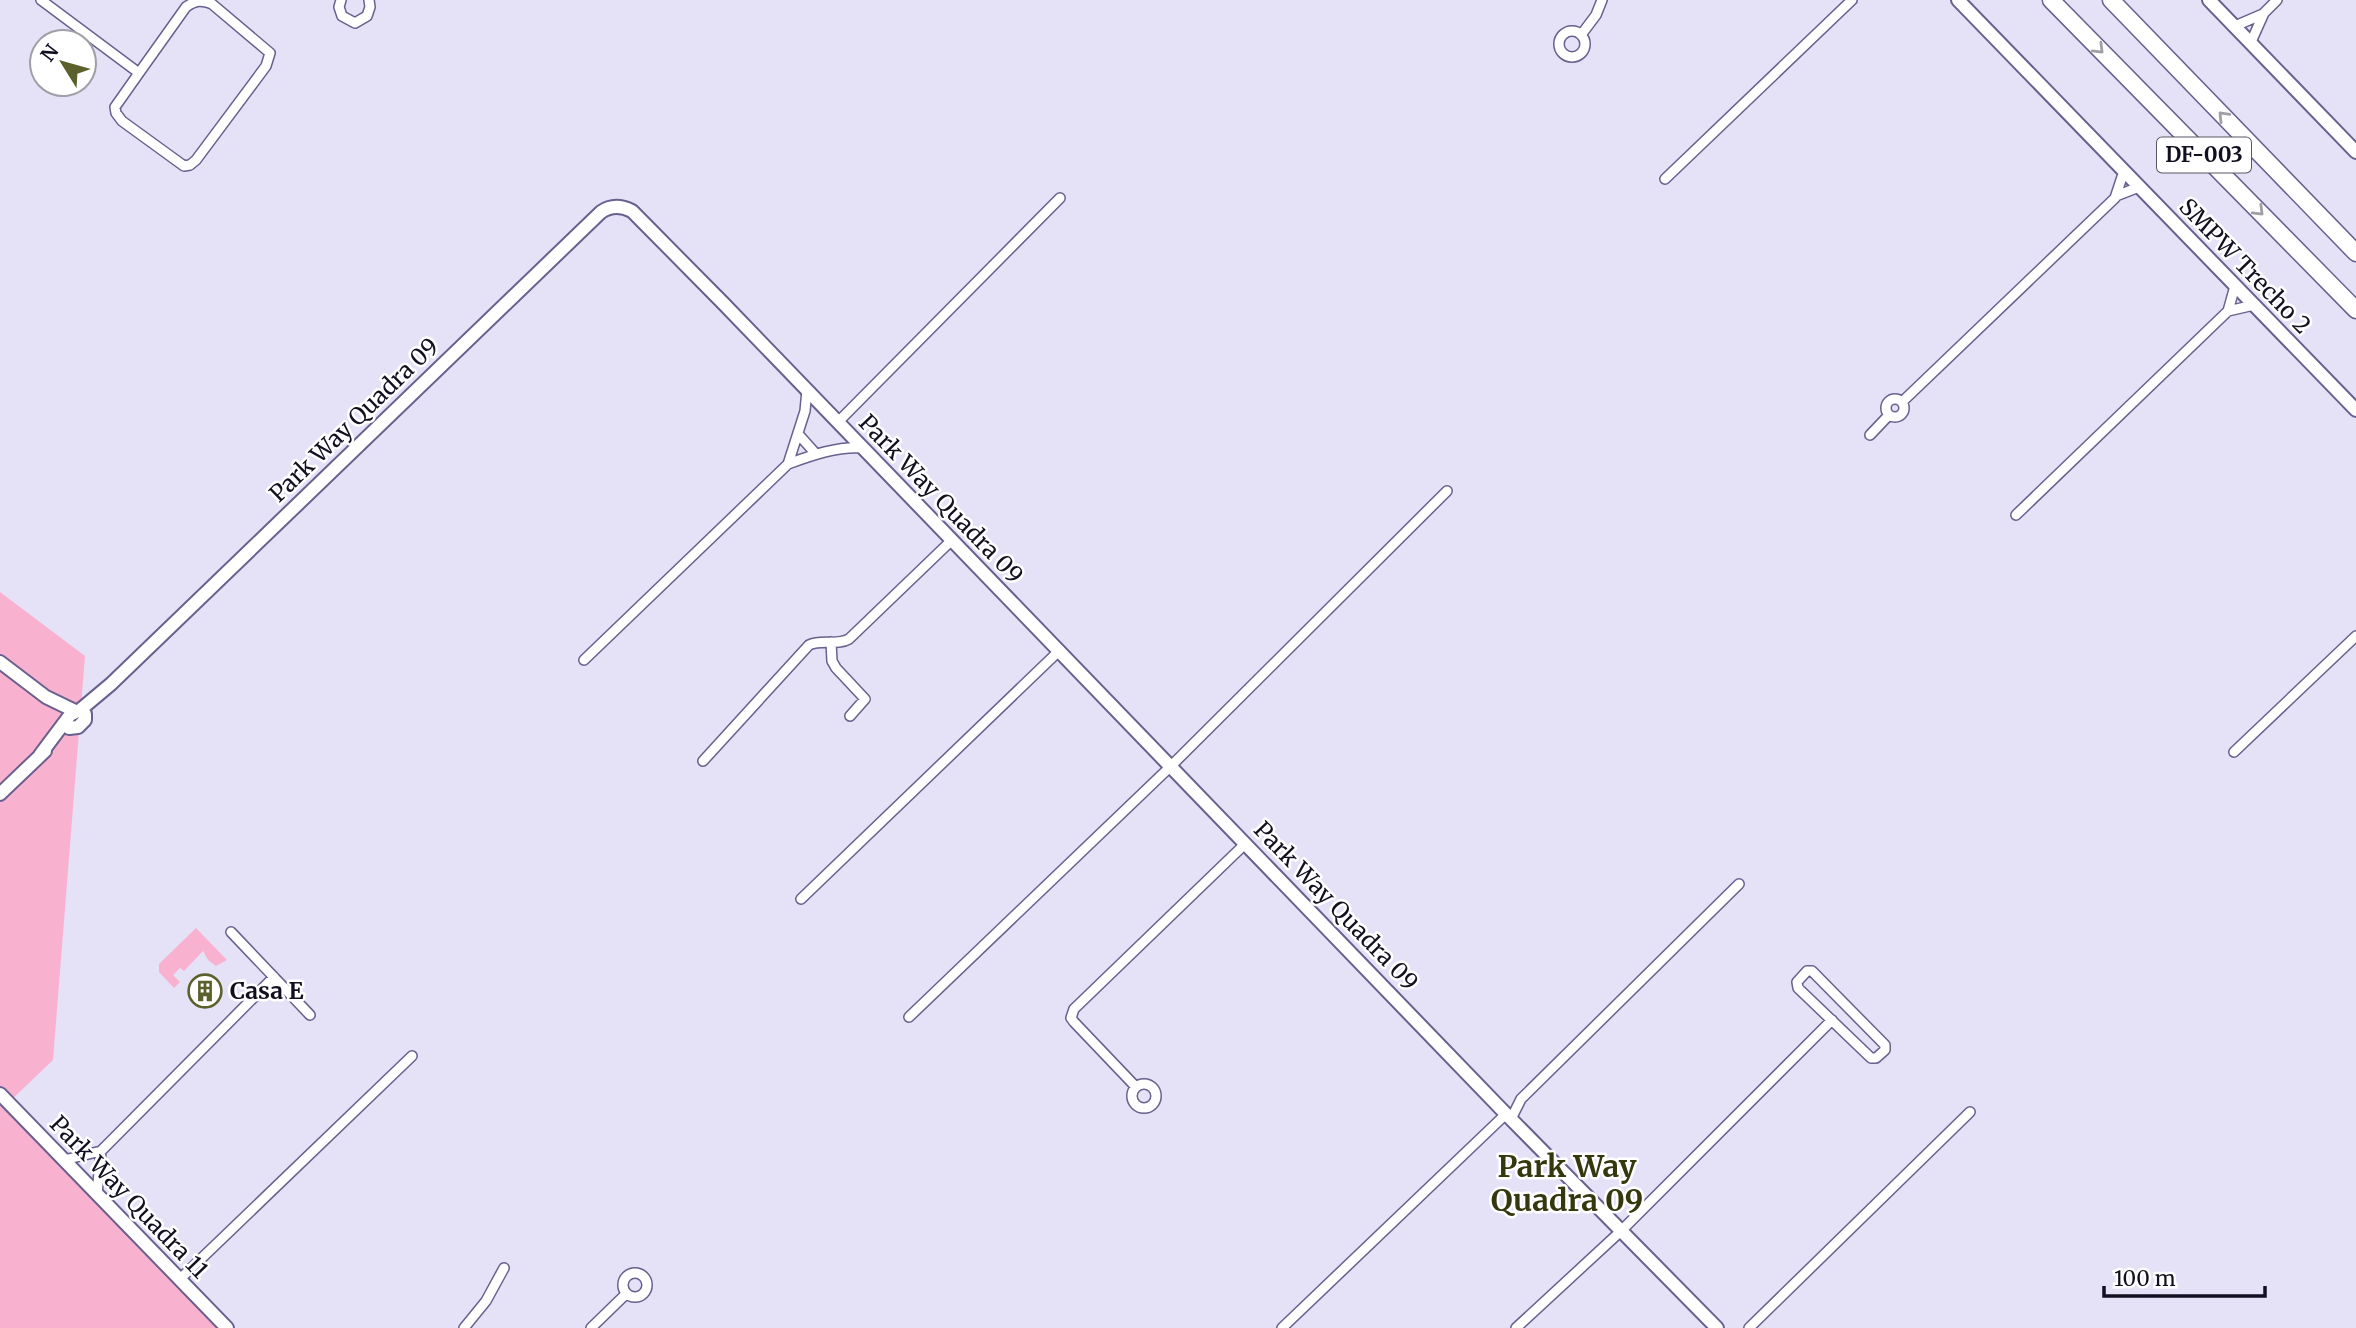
<svg xmlns="http://www.w3.org/2000/svg" width="2356" height="1328" font-family="Merriweather,serif">
  <style>
    .green { fill: #f8b2d0 }
    .lines { fill: none; stroke-linecap: round; stroke-linejoin: round }
    .street-casing { stroke: #69608e; stroke-width: 12 }
    .secondary-casing { stroke: #69608e; stroke-width: 16 }
    .highway-casing { stroke: #69608e; stroke-width: 19 }
    .street { stroke: #fff; stroke-width: 9 }
    .secondary { stroke: #fff; stroke-width: 12 }
    .highway { stroke: #fff; stroke-width: 16 }
    .oneway { stroke: #a19fa6 }
    .labels { text-anchor: middle; stroke-width: 5; stroke-linejoin: round; paint-order: stroke }
    .shield { fill: #fff; stroke: #5a5764; stroke-width: 2 }
    .shield-label { font-size: 21px; font-weight: bold; fill: #130f21 }
    .street-label { font-size: 23px; fill: #130f21; stroke: #fff }
    .poi-label { font-size: 23px; font-weight: bold; fill: #130f21; stroke: #fff; text-anchor: start }
    .district-label { font-size: 30px; font-weight: bold; fill: #35370e; stroke: #fff }
  </style>
  <rect width="100%" height="100%" fill="#e5e2f8"/>
  <path class="green" d="M0,592L85,656L53,1060L6,1105L229,1328H0Z
    M196,928L227,960L216,966L208,960L203,951L184,971L180,968L173,975L180,982L174,988L159,972V964Z"/>
  <g class="lines">
    <defs>
      <path id="street" d="M41,0L139,73L115,107L116,113L122,121L184,166L190,165L196,160L266,66L270,53L212,4C201,0 196,0 186,7L139,73
        M341,0L339,7L342,16L355,23L367,16L370,7L369,0
        M2235,26L2263,14
        M1559 44a13 13 0 1 1 26 0a13 13 0 1 1-26 0Z
        M1581,35L1596,15L1602,0
        M2251,42L2264,13L2277,0
        M1665,179L1852,0
        M2116,196L2139,187
        M2228,311L2254,305
        M1886 408a9 9 0 1 1 18 0a9 9 0 1 1-18 0Z
        M1902,402L2115,198L2124,171
        M838,422L1060,198
        M799,435L816,454
        M1870,435L1889,415
        M788,464C812,455 838,446 863,448
        M2016,515L2228,311L2235,286
        M831,642L832,661L836,668L865,699L850,716
        M584,660L788,464L805,411L807,390
        M2234,752L2356,636
        M703,761L809,645C822,639 837,646 849,639L952,540
        M801,899L1060,650
        M231,932L310,1015
        M1807,971H1812L1885,1045V1050L1876,1058H1871L1798,988L1797,982Z
        M909,1017L1171,766L1447,491
        M1132 1096a12 12 0 1 1 24 0a12 12 0 1 1-24 0Z
        M1136,1087L1074,1022L1071,1018L1074,1009L1246,843
        M1511,1119L1521,1099L1739,884
        M64,1160L101,1151L274,977
        M97,1194L101,1151
        M623 1285a12 12 0 1 1 24 0a12 12 0 1 1-24 0Z
        M180,1279L412,1056
        M464,1328L486,1301L504,1268
        M591,1328L626,1294
        M1282,1328L1506,1114
        M1516,1328L1621,1231L1832,1020
        M1749,1328L1970,1112"/>
      <path id="secondary" d="M1958,0L2356,410
        M2209,0L2356,152
        M0,662L46,697L75,711
        M80,710L111,684L601,212C611,205 622,206 632,211L722,302L1506,1114L1717,1328
        M40,755L70,715L80,710L85,714V720L78,727L69,728L65,723
        M0,794L45,751
        M0,1094L227,1328"/>
      <path id="highway" d="M2051,0L2356,310
        M2111,0L2356,253"/>
    </defs>
    <use href="#street" class="street-casing"/>
    <use href="#secondary" class="secondary-casing"/>
    <use href="#highway" class="highway-casing"/>
    <use href="#street" class="street"/>
    <use href="#secondary" class="secondary"/>
    <use href="#highway" class="highway"/>
  </g>
  <defs><path id="oneway-chevron" d="M-2-3.5L2.5 0L-2 3.5" fill="none" stroke-width="1.6" stroke-linecap="round" stroke-linejoin="round" transform="scale(1.75)"/></defs>
  <g class="oneway">
    <use href="#oneway-chevron" transform="translate(2099 49) rotate(45)"/>
    <use href="#oneway-chevron" transform="translate(2223 116) rotate(-134)"/>
    <use href="#oneway-chevron" transform="translate(2259 211) rotate(45)"/>
  </g>
  <defs>
    <symbol id="building-ring" viewBox="-11 -11 22 22"><circle r="9.5" fill="#fff" stroke="#5c602d" stroke-width="1.5"/><path d="M-4-6H4V6H1V3H-1V6H-4ZM-2.5-4.3h1.7v1.8h-1.7ZM.8-4.3h1.7v1.8H.8ZM-2.5-1h1.7V.8h-1.7ZM.8-1h1.7V.8H.8Z" fill="#5c602d"/></symbol>
  </defs>
  <g fill-rule="evenodd">
    <use href="#building-ring" x="186" y="972" width="38" height="38"/>
  </g>
  <g class="labels">
    <rect class="shield" x="2157" y="137.5" width="94" height="35" rx="5"/>
    <g class="shield-label">
      <text x="2204" y="162">DF-003</text>
    </g>
    <g class="street-label">
      <text transform="translate(2245 266) rotate(46)" y="8">SMPW Trecho 2</text>
      <text transform="translate(354 420) rotate(-44)" y="8">Park Way Quadra 09</text>
      <text transform="translate(941 499) rotate(46)" y="8">Park Way Quadra 09</text>
      <text transform="translate(1336 906) rotate(46)" y="8">Park Way Quadra 09</text>
      <text transform="translate(129 1197) rotate(46)" y="8">Park Way Quadra 11</text>
    </g>
    <g class="poi-label">
      <text x="230" y="999">Casa E</text>
    </g>
    <g class="district-label">
      <text x="1567" y="1177">Park Way<tspan x="1567" dy="34">Quadra 09</tspan></text>
    </g>
  </g>
  <g transform="translate(63 63) rotate(307)"><circle r="33" fill="#ffffff" stroke="#a19fa6" stroke-width="2"/>
  <path d="M0-5L12 26L0 18L-12 26Z" fill="#5c602d"/>
  <text y="-10" font-size="19" font-weight="bold" text-anchor="middle" fill="#130f21">N</text>
  </g>
  <path d="M2104 1286v10h161v-10" fill="none" stroke="#130f21" stroke-width="3.5"/>
  <text x="2114" y="1286" font-size="21" fill="#130f21" stroke="#ffffff" stroke-width="5" paint-order="stroke">100 m</text>
</svg>
